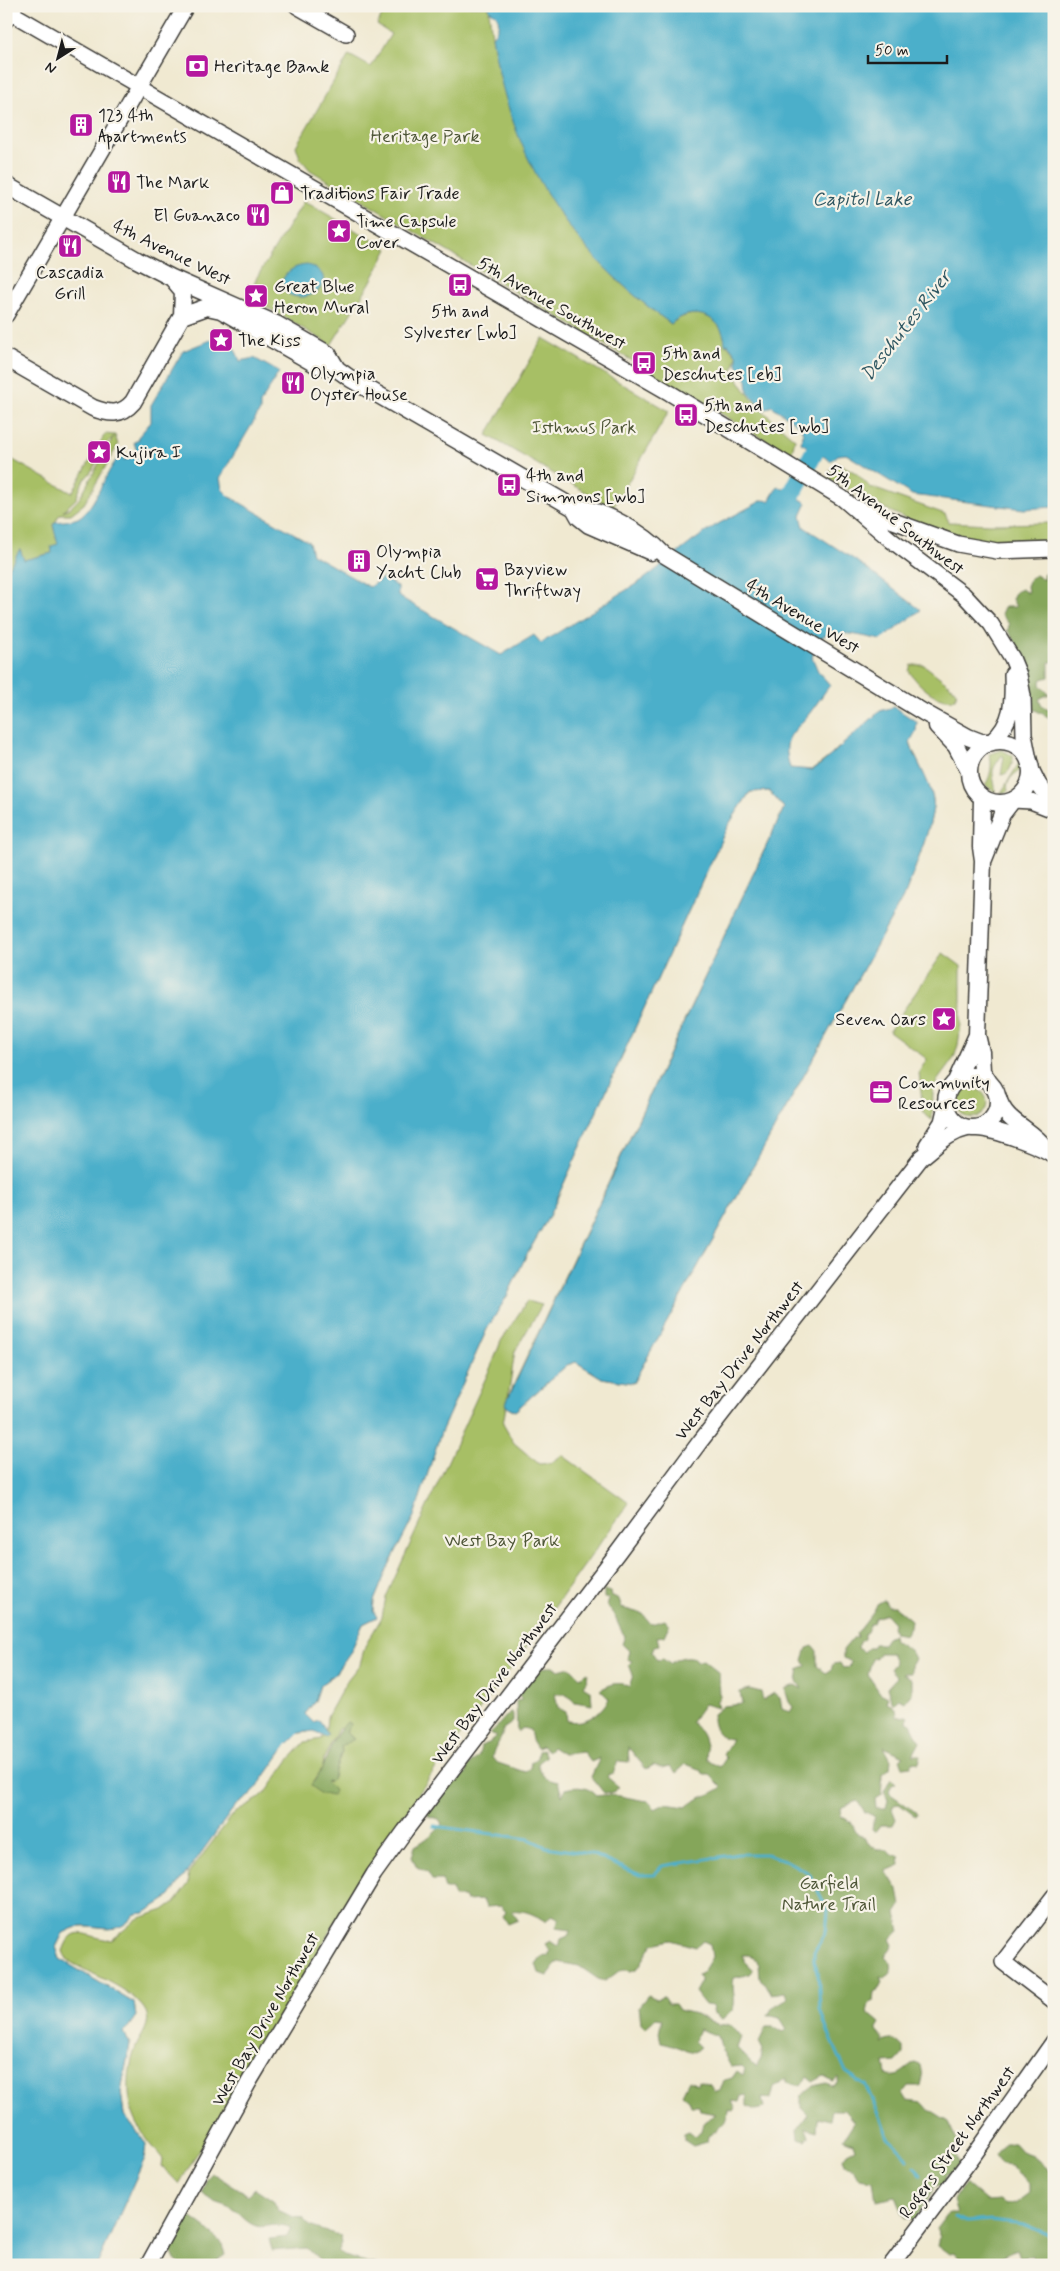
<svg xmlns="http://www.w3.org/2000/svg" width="1060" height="2271" font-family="Mynerve,sans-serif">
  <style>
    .green { fill: #a7bf65; stroke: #626e40; fill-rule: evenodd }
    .forest { fill: #85a65a; stroke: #50613b }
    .water { fill: #4bafca; stroke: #346673 }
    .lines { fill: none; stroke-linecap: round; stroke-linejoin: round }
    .stream { stroke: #4bafca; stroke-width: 3 }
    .river { stroke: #4bafca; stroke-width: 19 }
    .secondary-casing { stroke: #3c3b37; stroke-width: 18 }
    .primary-casing { stroke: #3c3b37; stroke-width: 19 }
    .secondary { stroke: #fff; stroke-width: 15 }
    .primary { stroke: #fff; stroke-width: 16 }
    .labels { text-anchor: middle; stroke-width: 4.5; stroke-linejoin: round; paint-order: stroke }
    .poi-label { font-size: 18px; fill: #1c1c1c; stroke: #f7f3e8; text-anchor: start }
    .park-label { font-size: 18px; fill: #4d5536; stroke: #f7f3e8 }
    .street-label { font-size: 18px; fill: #1c1c1c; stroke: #f7f3e8 }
    .water-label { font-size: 19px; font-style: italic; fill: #2f5762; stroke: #f7f3e8 }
  </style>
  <rect width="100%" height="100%" fill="#f7f3e8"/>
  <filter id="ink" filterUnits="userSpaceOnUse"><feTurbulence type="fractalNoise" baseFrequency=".02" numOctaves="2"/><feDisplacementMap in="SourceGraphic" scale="10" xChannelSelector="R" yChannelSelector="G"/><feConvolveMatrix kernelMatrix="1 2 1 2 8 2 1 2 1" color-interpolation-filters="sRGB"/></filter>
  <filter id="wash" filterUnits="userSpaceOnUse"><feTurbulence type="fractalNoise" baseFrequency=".0096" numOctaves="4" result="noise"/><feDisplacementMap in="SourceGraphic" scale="20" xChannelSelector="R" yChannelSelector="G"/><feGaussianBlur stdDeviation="1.12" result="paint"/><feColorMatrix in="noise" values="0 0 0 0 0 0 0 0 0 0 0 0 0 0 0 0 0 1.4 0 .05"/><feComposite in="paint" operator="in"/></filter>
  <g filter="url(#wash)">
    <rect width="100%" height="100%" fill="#f0e9d1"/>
    <path class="green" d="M387,6H489C490,34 497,61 504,88C532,191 585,262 671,324C685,312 706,309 719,326C723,331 723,335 725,340C727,346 733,351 737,356L733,370C749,401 769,417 795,439L791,455L310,170L300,158L296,146L349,55L371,67L391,34L377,25Z
      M304,201L388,249L370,283L331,345L270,309L248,300L257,277Z
      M543,338L669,411L613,508L487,435Z
      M105,434L115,435L118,445L84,504L71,514H60L53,525L58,544L52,553L24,560L20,549L6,573V456L72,493ZM114,436L79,499L70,508L63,511L76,499L83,481L91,472L109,441Z
      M838,463L856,473L870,487L945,514L949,522L989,524L1054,523V540C1037,542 1017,546 1000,544C938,539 883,509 830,479V470Z
      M911,665H924L951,686L957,693L955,699C936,702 919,686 909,671Z
      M910,741C916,762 928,779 933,799C936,817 913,873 906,892L633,1383L602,1378L576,1362L567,1365L515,1411L506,1406L503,1424L514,1443L539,1464L551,1463L562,1455L629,1503L508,1672L442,1759L355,1889L179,2184L162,2166L163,2159C148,2141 133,2124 130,2100C127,2084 130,2062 136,2047C142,2033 155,2021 142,2006C125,1985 90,1974 67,1960L63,1951C74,1920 88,1939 112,1940L137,1919L164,1910L175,1902L189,1883L188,1874L235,1812L258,1799L268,1790L288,1761L305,1742L321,1739L326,1729L327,1717L348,1679L360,1664L365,1646L382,1617L386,1597L493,1362L501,1341L527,1301L542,1305L515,1351L508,1397L784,808L769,791L750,792L727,827L548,1218L526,1256L507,1296L487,1329L441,1432L414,1516L388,1567L374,1601L373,1611L377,1617L363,1624L351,1651L334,1675L320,1685L315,1701L305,1714L308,1732L299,1733L286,1746L252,1794L235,1806L169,1897L144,1913L135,1914C117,1938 101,1925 79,1927C74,1927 68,1931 63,1933L56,1947L60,1959L134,2003L136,2016L124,2033L130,2044L121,2091L124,2115L146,2144L144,2160L97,2265H6V1928L722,765L807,796L812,770L829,757L838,748ZM351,1724L346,1732L354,1739L341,1746L342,1751L332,1780L326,1782L334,1791L311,1785L323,1767L324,1758L338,1729Z
      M1002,750L1013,756C1013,764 1010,774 1001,775L1004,756H1001C999,761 994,765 993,771C992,778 996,784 995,792L985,785C991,777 993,763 989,754Z
      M1019,763L1021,770C1013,774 1005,782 1008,791L1001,793Z
      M943,953L961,966V1024L958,1045L954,1058L937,1081L933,1092L932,1120L923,1113L919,1072L927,1059L889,1031Z
      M957 1103a15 15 0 1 1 30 0a15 15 0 1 1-30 0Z"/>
    <path class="forest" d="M1048,573L1054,579V662H1049V677L1042,679L1040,685L1049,694L1039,699L1042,706L1049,709L1054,702V720L1035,710L1027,709L1025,699L1031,693L1033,685L1023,680L1022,674L1026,668L1021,650L1012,648L1015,641L1008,631L1009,624L1001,614L1004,607H1016L1012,599L1015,592L1021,589L1028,593L1027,586L1030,578L1036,575L1044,580L1043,574Z
      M604,1590L610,1592L611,1595L619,1599L622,1608L643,1614L651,1624L665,1620L669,1625L664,1636L657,1637L659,1645L654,1646L652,1652L657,1660L663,1659L670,1664C677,1658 686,1655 695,1658L696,1662L703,1660L719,1673L720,1697L716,1702L718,1708L704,1704L691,1722C698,1728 703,1733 705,1742C710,1756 699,1758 720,1767L726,1758L723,1755L732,1739C718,1739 712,1727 713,1714L723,1706L742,1704L740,1692L749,1689L761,1692L763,1700L774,1693L780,1698L782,1708L790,1712L793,1707L789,1702L785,1689L795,1685L802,1689L797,1681L799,1668L806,1666L803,1660L807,1648L813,1646L817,1651V1666L826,1673L831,1670L833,1664L840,1663L843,1668L849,1667L851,1661L843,1658V1650L853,1638L857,1637L856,1633C861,1630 876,1609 877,1604L884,1600L888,1606H894L911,1620L910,1627L905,1635L894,1633L892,1626L894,1623L886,1614L875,1618L873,1623L870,1624L867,1632L864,1634V1639L859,1642L858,1648L864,1652L868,1648H872L874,1644H883L887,1638L893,1635L894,1640L911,1651L915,1659L911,1666V1673H902L912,1679V1693L905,1702L899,1699L893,1704L887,1688L897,1677L890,1669L895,1663L891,1653H879L877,1657L872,1659L868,1675L880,1693L888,1697L887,1703C894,1706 897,1709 897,1717L908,1716L907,1722L911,1724L920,1742L913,1755H921L919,1763L914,1762L911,1766L903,1767L900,1759L904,1756L884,1747L891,1760L890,1768L883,1774L881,1795L875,1799L876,1808H886L888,1800L884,1792L891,1779L896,1783L891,1786L889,1793L917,1813L915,1816L899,1804L894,1805L892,1809L896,1819L893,1825H880L875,1832L872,1829L874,1816L865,1812L857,1801L840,1808L841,1816L851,1822L857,1834L864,1838L868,1843L878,1850H888L891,1854L899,1856L900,1865L886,1871L898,1890L901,1906L896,1913L900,1931L890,1939L893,1945L885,1956L891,1963L892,1973L884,1978L880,1976L882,1982L878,1990L874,1992L873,2001L869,2004L867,2012L880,2023L876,2030L884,2039L882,2043C891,2038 895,2039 903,2047V2054L896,2062L884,2063L886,2074C899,2079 904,2069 915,2063L920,2065L922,2076L920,2086H909L903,2094L907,2101L923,2103L929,2110L948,2122L959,2145L956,2156L960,2165V2173L946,2175L943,2185L935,2186L915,2220L905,2218L896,2197L876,2201L873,2180L858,2178L852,2169L846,2166L843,2159L847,2153L855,2149L853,2143L843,2139L854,2122L844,2110H832L830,2121L818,2118L817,2131L806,2128L809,2137L806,2141L798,2139L797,2130L808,2115L801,2108V2097L813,2086L827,2083L832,2086L837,2083L839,2077L833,2081L824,2076L813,2082L807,2077L801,2086L787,2082V2078L774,2087L771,2099L762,2098L764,2108L755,2110L747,2106V2095L741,2096L739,2102L732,2101L735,2108L733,2111L728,2110L727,2119C722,2125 716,2132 708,2136L707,2142L693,2146L684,2140V2133L689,2131L695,2136L702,2131L704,2122L716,2114L700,2111L699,2106H691L689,2100L682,2094L689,2080L697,2084L698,2081L711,2085L715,2092L720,2091L724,2080L732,2078L737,2071L743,2075L745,2069L742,2066L731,2067L722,2050L718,2036L699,2029L694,2041L700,2047L694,2052C681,2049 673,2044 661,2042L659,2033L662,2019L656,2018L645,2028L641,2023L639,2006L648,1995L657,1999L663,1997L668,2004H675L679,2010L695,2014L719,2025L730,2024L741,2037L737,2048L755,2066L761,2059L763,2050L759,2042L766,2027H773L784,2032L787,2029L780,2018L768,2015L773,2007L788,1998L786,1992L771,1994L766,1984L760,1979L759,1964L749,1955H742L745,1961L754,1970L750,1974L734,1978C730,1996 743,2007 722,2019L712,2012L713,2006L705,2005L695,1992L701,1981L698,1975L703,1972L712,1957L710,1944L703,1941L696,1947L671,1940L653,1944L638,1968L631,1971C619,1967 614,1976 605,1981L598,1979L579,1966L558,1962L547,1976L539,1973L536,1964L541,1957L548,1956L550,1951L545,1944L550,1941L559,1947L561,1939L568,1936L571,1930L556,1928L559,1919L551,1916L546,1922C536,1915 524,1909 512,1911L518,1920L508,1924L503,1916L506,1912L501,1906L486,1907L483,1900L466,1901L464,1897H454L452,1889H445L442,1880H432L428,1873L417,1867L412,1857L415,1846C426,1840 434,1833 442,1824L439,1819L428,1816L426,1808L453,1772L459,1775L467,1773V1767L479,1756L481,1746L489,1743L496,1737L490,1734L511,1711L513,1714V1722L503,1729C503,1740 493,1747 492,1758L498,1763L525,1772L530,1768L531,1762L537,1758L538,1751L543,1750L546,1757L538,1763C541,1777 545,1779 558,1782L562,1796L565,1789C578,1786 588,1786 597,1796C614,1792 632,1800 650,1801L655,1809L665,1804L686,1807C697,1797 710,1796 722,1787L710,1775H704L701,1770L686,1764L676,1773L670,1766L662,1768L654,1765L646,1769L628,1747L629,1762L618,1761L613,1774H609L607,1777L619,1787L613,1792L604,1793L591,1777L600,1758L591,1762L583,1752L563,1754L552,1747L548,1751L542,1746L537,1748L532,1740L530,1730L523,1728L517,1732L516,1701L522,1700L517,1691L536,1669L553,1666L559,1670L570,1667L580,1677L588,1672L587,1680L583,1686L591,1691L592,1705L575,1702L565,1694H555L558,1708L566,1712L567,1721C586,1724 599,1715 609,1699L600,1690C609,1685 619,1680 629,1687L633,1675L629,1664L632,1661L627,1659L629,1651L622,1644L625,1636C617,1626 617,1615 607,1607L609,1599L604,1598Z
      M347,1722L351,1724L346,1732L354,1739L341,1746L342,1751L332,1780L326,1782L335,1791L332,1796L319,1793L311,1785C328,1767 328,1739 347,1722Z
      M1005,2143H1014L1021,2151L1032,2155L1054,2174V2243L1048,2242L1047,2263L1042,2258L1032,2259V2255L1020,2257L1017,2249L1002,2256L998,2262L1000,2265C982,2265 968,2265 954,2253L950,2254L938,2245L940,2237L936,2229L948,2213H957L953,2201L965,2183L986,2201L1000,2200L1006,2206L1015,2204L1030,2193V2183L1010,2166L1001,2165L995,2156Z
      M212,2173L248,2195L255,2188L273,2200L278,2210L293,2217L303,2218C311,2232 325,2229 340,2236L342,2243L338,2252L344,2256L378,2265H320L321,2261L307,2248L272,2251L269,2239L287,2237L291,2228C275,2221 267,2229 256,2226C244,2222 239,2211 230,2207C220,2202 210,2202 202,2193L207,2178Z
      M179,2218H192L207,2229L222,2244L225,2255L216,2261L215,2265H180L175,2260L166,2240Z"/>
    <path class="water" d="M489,6H1054V507L1024,509L912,495L846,454L838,455L831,461L801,443L803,434L801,427L772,406L764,410L748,392L747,380L737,365V356L728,344L725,345C725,316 691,304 671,324C570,251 511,161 492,36C498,30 501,23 496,14L490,11Z
      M307,265C344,275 311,310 285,292L282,281C287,270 295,266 307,265Z
      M213,339C229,341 235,346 240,361L254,358L279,372L260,404V411L220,478L222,489L230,497L309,542L312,554L369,587L383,578L398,587V596L501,655L534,635L541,643L644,579L693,541L716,525L763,500L769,501L778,486L807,503L801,516L804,527L855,560L921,610L881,640C867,637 836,629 824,636C817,641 815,650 812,657L818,671L830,685C823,694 817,704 809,714C792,735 781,737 790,768L812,770L820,765L880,711L894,707L917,722L916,731L910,742C916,762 929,779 933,799C936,817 913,873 906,892L633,1383L602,1378L576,1362L567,1365L515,1411L505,1405L784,808L769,791L750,792L727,827L548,1218L526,1256L507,1296L487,1329L441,1432L414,1516L388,1567L374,1601L373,1611L377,1617L363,1624L351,1651L334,1675L320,1685L315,1701L305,1714L313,1722L319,1720L328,1735L326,1737L314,1731L299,1733L286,1746L252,1794L235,1806L169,1897L144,1913L135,1914C117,1938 101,1925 79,1927C74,1927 68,1931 63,1933L56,1947L60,1959L134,2003L136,2016L124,2033L130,2044L121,2091L124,2115L146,2144L144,2160L97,2265H6V573L20,549L24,560L52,553L51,546L58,544L53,525L55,522C62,521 71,521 78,518C97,507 105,469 122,454L124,460L138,456L134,442L139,440L138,437L151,422V405L183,351Z"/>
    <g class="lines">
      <path class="stream" d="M434,1826L529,1839L546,1847L591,1854L640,1875H654L662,1866L738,1854H766L785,1860L809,1873L828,1911L826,1932L814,1952V1961L818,1972L820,2009L826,2027L846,2072L865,2085L880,2116L888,2138L901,2150L907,2160
        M914,2167L921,2175
        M955,2217L967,2222L991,2220L1023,2224L1049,2235L1054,2234"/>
      <path class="river" d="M792,494L826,430"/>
    </g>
  </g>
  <g filter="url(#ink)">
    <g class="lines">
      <defs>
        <path id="secondary" d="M297,6L346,34
          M6,10L670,393L842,498L891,540L964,595L991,624L1012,658L1019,675L1023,696L1024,735L1029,760
          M6,315L186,6
          M857,508L958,544L997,551L1054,549
          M992,741C1013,723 1013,701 1012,674
          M1031,769L1039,785L1054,804
          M1013,800L1031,801L1054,810
          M927,1145L942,1122L946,1105
          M1054,1896L1003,1962L1054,2001
          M148,2265L249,2082L374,1874L405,1831L618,1552L699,1443L921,1158C938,1145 947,1133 969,1128
          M891,2265L973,2156L1054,2041"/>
        <path id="primary" d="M6,19L14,6
          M6,185L137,260L172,278L276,324L328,354L337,369L351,379L574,508C601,508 645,534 663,554L923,712L968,737L981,742H990
          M172,278L183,291L182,316
          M6,358L93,408C109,414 121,416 133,402L182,316L207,307L221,310L317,365L337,369
          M574,508L579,517L589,525L651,552
          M937,726L956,746L968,769
          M969 772a31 31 0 1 1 62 0a31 31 0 1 1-62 0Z
          M982,798L981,847L983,861L977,1035L981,1052L982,1071L989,1082
          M984,859L1002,814L1012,801
          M946 1102a26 26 0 1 1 52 0a26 26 0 1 1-52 0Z
          M956,1081L977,1035
          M998,1097C1004,1123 1032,1128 1046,1149
          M977,1128C995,1129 1040,1145 1054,1155"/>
      </defs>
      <use href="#secondary" class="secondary-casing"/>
      <use href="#primary" class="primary-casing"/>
      <use href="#secondary" class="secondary"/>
      <use href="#primary" class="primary"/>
    </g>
  </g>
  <defs>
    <symbol id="bank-square" viewBox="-11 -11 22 22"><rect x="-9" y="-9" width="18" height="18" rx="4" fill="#b5179e" stroke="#f7f3e8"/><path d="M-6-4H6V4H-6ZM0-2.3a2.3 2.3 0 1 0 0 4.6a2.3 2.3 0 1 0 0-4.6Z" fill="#fff"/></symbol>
    <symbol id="building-square" viewBox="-11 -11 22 22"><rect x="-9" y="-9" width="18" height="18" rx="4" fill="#b5179e" stroke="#f7f3e8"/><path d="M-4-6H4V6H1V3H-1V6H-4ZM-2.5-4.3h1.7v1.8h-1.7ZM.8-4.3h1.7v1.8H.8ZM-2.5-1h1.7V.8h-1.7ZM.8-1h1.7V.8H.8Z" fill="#fff"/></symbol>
    <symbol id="restaurant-square" viewBox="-11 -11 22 22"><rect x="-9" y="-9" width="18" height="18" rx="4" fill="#b5179e" stroke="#f7f3e8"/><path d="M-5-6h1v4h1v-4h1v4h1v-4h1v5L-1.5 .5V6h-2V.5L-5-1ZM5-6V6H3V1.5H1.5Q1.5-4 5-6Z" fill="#fff"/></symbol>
    <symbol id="shop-square" viewBox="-11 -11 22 22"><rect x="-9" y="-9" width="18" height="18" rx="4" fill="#b5179e" stroke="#f7f3e8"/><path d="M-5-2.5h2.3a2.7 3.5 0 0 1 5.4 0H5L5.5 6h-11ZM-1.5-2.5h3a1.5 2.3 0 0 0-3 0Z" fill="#fff"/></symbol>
    <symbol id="sight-square" viewBox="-11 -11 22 22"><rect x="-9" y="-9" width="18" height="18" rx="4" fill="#b5179e" stroke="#f7f3e8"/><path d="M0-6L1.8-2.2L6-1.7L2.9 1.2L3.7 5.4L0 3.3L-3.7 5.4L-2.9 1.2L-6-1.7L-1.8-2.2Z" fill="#fff"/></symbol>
    <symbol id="bus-square" viewBox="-11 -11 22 22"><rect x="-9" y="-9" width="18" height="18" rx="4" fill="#b5179e" stroke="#f7f3e8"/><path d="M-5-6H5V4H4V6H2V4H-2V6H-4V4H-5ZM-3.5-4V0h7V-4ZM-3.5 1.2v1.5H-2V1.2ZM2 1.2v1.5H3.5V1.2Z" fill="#fff"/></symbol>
    <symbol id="supermarket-square" viewBox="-11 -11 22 22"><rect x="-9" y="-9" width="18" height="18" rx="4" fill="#b5179e" stroke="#f7f3e8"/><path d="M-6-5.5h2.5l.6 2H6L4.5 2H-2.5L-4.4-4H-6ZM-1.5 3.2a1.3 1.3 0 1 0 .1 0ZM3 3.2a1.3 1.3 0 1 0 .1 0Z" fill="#fff"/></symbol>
    <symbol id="office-square" viewBox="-11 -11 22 22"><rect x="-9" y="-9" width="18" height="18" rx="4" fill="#b5179e" stroke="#f7f3e8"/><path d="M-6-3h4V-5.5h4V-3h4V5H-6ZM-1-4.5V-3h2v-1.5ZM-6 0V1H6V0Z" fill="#fff"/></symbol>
  </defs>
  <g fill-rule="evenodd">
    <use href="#bank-square" x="183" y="52" width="28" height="28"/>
    <use href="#building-square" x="67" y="111" width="28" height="28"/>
    <use href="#restaurant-square" x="105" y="168" width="28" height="28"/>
    <use href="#shop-square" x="268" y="179" width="28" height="28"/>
    <use href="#restaurant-square" x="244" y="201" width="28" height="28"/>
    <use href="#sight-square" x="325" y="217" width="28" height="28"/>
    <use href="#restaurant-square" x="56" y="232" width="28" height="28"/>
    <use href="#bus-square" x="446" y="271" width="28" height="28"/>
    <use href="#sight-square" x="242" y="282" width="28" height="28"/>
    <use href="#sight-square" x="207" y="326" width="28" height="28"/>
    <use href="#bus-square" x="630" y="349" width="28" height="28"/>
    <use href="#restaurant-square" x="279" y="369" width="28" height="28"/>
    <use href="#bus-square" x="672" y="401" width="28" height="28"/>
    <use href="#sight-square" x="85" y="438" width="28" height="28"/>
    <use href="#bus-square" x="495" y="471" width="28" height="28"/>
    <use href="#building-square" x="345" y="547" width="28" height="28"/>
    <use href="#supermarket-square" x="473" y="565" width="28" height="28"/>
    <use href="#sight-square" x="930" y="1005" width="28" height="28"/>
    <use href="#office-square" x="867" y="1078" width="28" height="28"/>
  </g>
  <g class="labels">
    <g class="poi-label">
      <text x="214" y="72">Heritage Bank</text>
      <text x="98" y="121">123 4th<tspan x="98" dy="21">Apartments</tspan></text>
      <text x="136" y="188">The Mark</text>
      <text x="300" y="199">Traditions Fair Trade</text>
      <text x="240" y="221" text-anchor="end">El Guanaco</text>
      <text x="356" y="227">Time Capsule<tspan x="356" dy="21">Cover</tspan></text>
      <text x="70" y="278" text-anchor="middle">Cascadia<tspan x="70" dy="21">Grill</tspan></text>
      <text x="274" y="292">Great Blue<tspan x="274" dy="21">Heron Mural</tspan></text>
      <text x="460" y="317" text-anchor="middle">5th and<tspan x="460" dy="21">Sylvester [wb]</tspan></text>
      <text x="238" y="346">The Kiss</text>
      <text x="662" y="359">5th and<tspan x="662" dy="21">Deschutes [eb]</tspan></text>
      <text x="310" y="379">Olympia<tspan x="310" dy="21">Oyster House</tspan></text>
      <text x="704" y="411">5th and<tspan x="704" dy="21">Deschutes [wb]</tspan></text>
      <text x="116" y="458">Kujira I</text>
      <text x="526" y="481">4th and<tspan x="526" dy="21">Simmons [wb]</tspan></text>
      <text x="376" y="557">Olympia<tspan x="376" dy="21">Yacht Club</tspan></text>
      <text x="504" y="575">Bayview<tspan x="504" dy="21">Thriftway</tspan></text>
      <text x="926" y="1025" text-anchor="end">Seven Oars</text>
      <text x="898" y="1088">Community<tspan x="898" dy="21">Resources</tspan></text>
    </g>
    <g class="park-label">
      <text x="425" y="142">Heritage Park</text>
      <text x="584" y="433">Isthmus Park</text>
      <text x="502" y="1546">West Bay Park</text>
      <text x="829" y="1889">Garfield<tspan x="829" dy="21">Nature Trail</tspan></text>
    </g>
    <g class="street-label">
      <text transform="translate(172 252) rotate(26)" y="6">4th Avenue West</text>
      <text transform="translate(552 303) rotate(30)" y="6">5th Avenue Southwest</text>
      <text transform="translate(896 519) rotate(38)" y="6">5th Avenue Southwest</text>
      <text transform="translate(803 616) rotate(31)" y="6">4th Avenue West</text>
      <text transform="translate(739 1360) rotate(-52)" y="6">West Bay Drive Northwest</text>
      <text transform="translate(494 1683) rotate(-53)" y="6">West Bay Drive Northwest</text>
      <text transform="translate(265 2019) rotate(-60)" y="6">West Bay Drive Northwest</text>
      <text transform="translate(957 2142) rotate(-54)" y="6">Rogers Street Northwest</text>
    </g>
    <g class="water-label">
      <text x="862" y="205">Capitol Lake</text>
      <text transform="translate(905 325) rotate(-52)" y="7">Deschutes River</text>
    </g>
  </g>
  <rect width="1060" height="2271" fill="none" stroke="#f7f3e8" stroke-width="25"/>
  <g transform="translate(58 58) rotate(216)" stroke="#f7f3e8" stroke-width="4" paint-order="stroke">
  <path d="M0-4L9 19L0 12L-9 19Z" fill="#1c1c1c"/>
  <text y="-8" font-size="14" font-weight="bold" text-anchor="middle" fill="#1c1c1c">N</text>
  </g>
  <path d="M868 55v8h79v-8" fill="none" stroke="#1c1c1c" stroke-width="2.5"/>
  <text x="875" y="55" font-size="15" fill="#1c1c1c" stroke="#f7f3e8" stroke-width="4" paint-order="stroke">50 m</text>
</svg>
